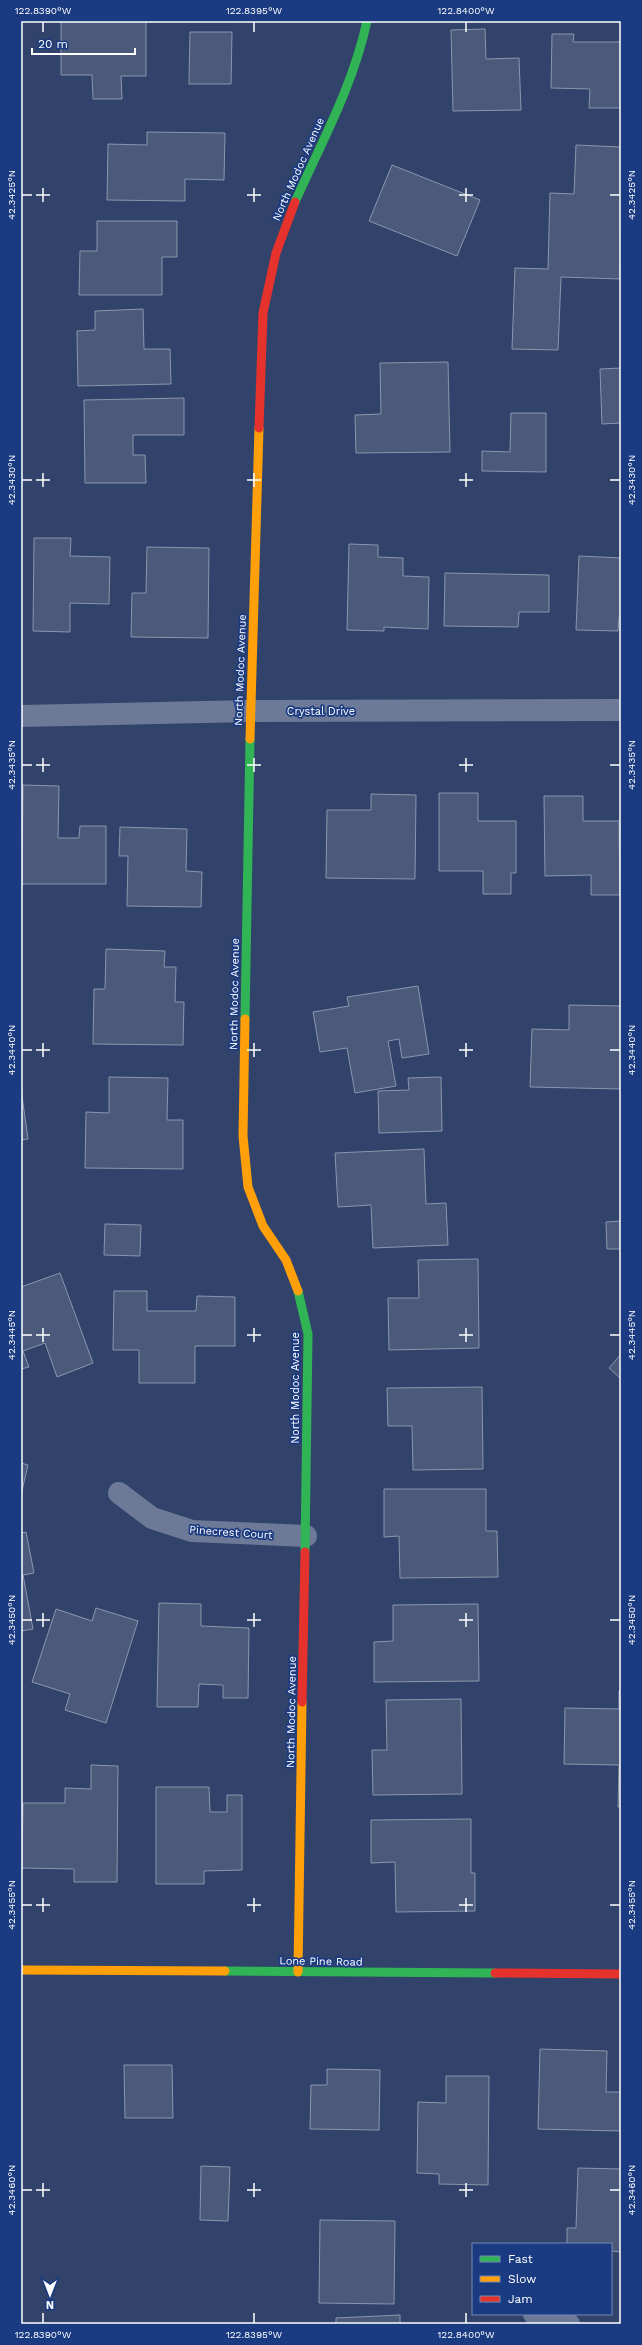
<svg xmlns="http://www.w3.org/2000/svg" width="642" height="2345" font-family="'Work Sans',sans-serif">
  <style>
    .building { fill: #4b5a7a; stroke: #8b96ae }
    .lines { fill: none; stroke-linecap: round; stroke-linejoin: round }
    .street { stroke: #6c7a98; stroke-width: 22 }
    .fast { stroke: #30b455; stroke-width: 9 }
    .slow { stroke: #ff9f0a; stroke-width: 9 }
    .jam { stroke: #e5322d; stroke-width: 9 }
    .ticks { fill: none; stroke: #fff; stroke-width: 1.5 }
    .labels { text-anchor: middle; stroke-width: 3.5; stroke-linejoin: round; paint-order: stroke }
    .street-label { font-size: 11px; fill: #fff; stroke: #1a3a81 }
    .neatline { fill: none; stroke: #fff; stroke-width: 1.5 }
    .ticks-label { font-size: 10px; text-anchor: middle; fill: #fff }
  </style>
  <rect width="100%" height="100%" fill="#31436a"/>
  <path class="building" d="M61,21H146V76H121L122,99H93L92,75H61Z
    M485,29L486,59L519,58L521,110L453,111L451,30Z
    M190,32H232L231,84H189Z
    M552,34H574L573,42H621V108H589L590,89L551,88Z
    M147,132L225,133L224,180L185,179V201L107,200L108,144L147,145Z
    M576,145L621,147L620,279L561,277L558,350L512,349L515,268L548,269L550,193L574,194Z
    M392,165L480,200L457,256L369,221Z
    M97,221H177V257H162V295H79L80,251H97Z
    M143,309L144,349H170L171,384L78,386L77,331L95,330V311Z
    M448,362L450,452L356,453L355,415L381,414L380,363Z
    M621,368V423L602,424L600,369Z
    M184,398V435H133V455H145L146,483H85L84,400Z
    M511,413H546V472L482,471V451L510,452Z
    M34,538H71L70,556L110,557L109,604L70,603V632L33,631Z
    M349,544L378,545V557L403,558V576L429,577L428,629L384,627V631L347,630Z
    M147,547L209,548L208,638L131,637L132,593H146Z
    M579,556L621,558V617H619L618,631L576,630Z
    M445,573L549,575V612H519L518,627L444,626Z
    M23,785L59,786L58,838H79L80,826H106V884H22Z
    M439,793H478V821H516V873H511V894H483V871H439Z
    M371,794L416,795L415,879L326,878L327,810H371Z
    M544,796H583V821H619L620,895H591V875L545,876Z
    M120,827L187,829L186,871L202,872L201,907L127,906L128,856H119Z
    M106,949L165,951L164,967H176L175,1002H184L183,1045L93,1044L94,989H105Z
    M418,986L429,1054L402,1058L399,1039L388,1041L396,1086L355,1093L347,1048L320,1052L313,1012L349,1006L347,997Z
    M569,1005L621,1006V1089L530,1087L532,1029L569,1030Z
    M109,1077L168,1078L167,1120H183V1169L85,1168L86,1112L109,1113Z
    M441,1077L442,1131L379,1133L378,1091L409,1090L408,1078Z
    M21,1089L28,1139L21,1140Z
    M424,1149L426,1204L446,1203L448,1245L373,1248L371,1205L338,1207L335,1153Z
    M621,1221V1249H607L606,1222Z
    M105,1224L141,1225L140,1256L104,1255Z
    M478,1259L479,1348L389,1350L388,1298H419L418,1260Z
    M60,1273L93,1363L57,1377L45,1343L23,1351L29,1367L21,1369V1287Z
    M114,1291H147V1311H196L197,1296L235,1297V1346H195V1383H139V1350H113Z
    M621,1354V1379L609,1368Z
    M482,1387L483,1469L413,1470L412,1426H388L387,1388Z
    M21,1463L28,1465L21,1495Z
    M384,1489H486V1531H497L498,1577L400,1578L399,1536L384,1537Z
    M26,1532L34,1573L23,1575L33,1629L21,1631V1533Z
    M159,1603L201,1604V1626L249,1628L248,1698H223V1685L199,1684L198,1707H157Z
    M478,1604L479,1681L374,1682V1642L393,1641V1605Z
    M96,1608L138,1621L106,1723L65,1710L70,1694L32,1682L56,1609L92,1621Z
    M619,1691H621V1807H618L619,1765L564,1764L565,1708L619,1709Z
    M461,1699L462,1794L373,1795L372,1750H387L386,1700Z
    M91,1765L118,1766L117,1882H74V1869L22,1868L23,1803H65V1788L91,1789Z
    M156,1787H209L210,1812H227V1795H242V1870L204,1871V1884H156Z
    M471,1819V1873H475V1911L396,1912L395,1862L371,1863V1820Z
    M540,2049L607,2051L606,2092H621V2131L538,2129Z
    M124,2065H172L173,2118H125Z
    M327,2069L380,2070L379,2130L310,2129L311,2085H327Z
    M446,2076H489L488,2185L439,2184V2174L417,2173L418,2102L446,2103Z
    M201,2166L230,2167L228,2221L200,2220Z
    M578,2168L621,2169V2252L611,2251V2244H567V2228H576Z
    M320,2220L395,2221L394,2304L319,2303Z
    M400,2315V2324H336V2318Z"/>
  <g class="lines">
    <path class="street" d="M21,716L250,711L621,710
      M119,1493L152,1518L192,1531L306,1536
      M534,2314L569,2324"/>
    <path class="fast" d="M295,202C322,141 353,86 367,21
      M245,1019L250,739
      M298,1291L308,1334L305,1552
      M225,1971L495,1973"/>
    <path class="slow" d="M250,739L259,428
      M245,1019L243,1136L248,1187L263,1226L286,1260L298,1291
      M21,1970L225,1971
      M298,1972L302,1702"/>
    <path class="jam" d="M259,428L263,313L276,253L295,202
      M302,1702L305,1552
      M495,1973L621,1974"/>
  </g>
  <path class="ticks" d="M43,22V32M254,22V32M466,22V32M43,188V202M254,188V202M466,188V202M22,195H32M36,195H50M247,195H261M459,195H473M610,195H620M43,473V487M254,473V487M466,473V487M22,480H32M36,480H50M247,480H261M459,480H473M610,480H620M43,758V772M254,758V772M466,758V772M22,765H32M36,765H50M247,765H261M459,765H473M610,765H620M43,1043V1057M254,1043V1057M466,1043V1057M22,1050H32M36,1050H50M247,1050H261M459,1050H473M610,1050H620M43,1328V1342M254,1328V1342M466,1328V1342M22,1335H32M36,1335H50M247,1335H261M459,1335H473M610,1335H620M43,1613V1627M254,1613V1627M466,1613V1627M22,1620H32M36,1620H50M247,1620H261M459,1620H473M610,1620H620M43,1898V1912M254,1898V1912M466,1898V1912M22,1905H32M36,1905H50M247,1905H261M459,1905H473M610,1905H620M43,2183V2197M254,2183V2197M466,2183V2197M22,2190H32M36,2190H50M247,2190H261M459,2190H473M610,2190H620M43,2313V2323M254,2313V2323M466,2313V2323"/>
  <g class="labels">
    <g class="street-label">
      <text transform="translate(298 169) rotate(-66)" y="4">North Modoc Avenue</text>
      <text transform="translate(240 670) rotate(-88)" y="4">North Modoc Avenue</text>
      <text x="321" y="715">Crystal Drive</text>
      <text transform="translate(234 994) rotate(-89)" y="4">North Modoc Avenue</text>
      <text transform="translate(295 1388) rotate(-90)" y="4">North Modoc Avenue</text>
      <text transform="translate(231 1532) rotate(4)" y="4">Pinecrest Court</text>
      <text transform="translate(291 1712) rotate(-89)" y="4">North Modoc Avenue</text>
      <text transform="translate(321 1961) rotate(1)" y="4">Lone Pine Road</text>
    </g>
  </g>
  <rect width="642" height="2345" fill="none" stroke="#1a3a81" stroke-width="44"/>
  <rect x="472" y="2243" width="140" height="72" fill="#1a3a81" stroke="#7689b3"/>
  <rect x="480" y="2256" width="20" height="6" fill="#30b455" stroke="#7689b3"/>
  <text x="508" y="2263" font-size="12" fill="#ffffff">Fast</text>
  <rect x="480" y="2276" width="20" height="6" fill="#ff9f0a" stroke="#7689b3"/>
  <text x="508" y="2283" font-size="12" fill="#ffffff">Slow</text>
  <rect x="480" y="2296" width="20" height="6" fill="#e5322d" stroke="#7689b3"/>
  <text x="508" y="2303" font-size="12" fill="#ffffff">Jam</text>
  <g transform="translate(50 2295) rotate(180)" stroke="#1a3a81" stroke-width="3" paint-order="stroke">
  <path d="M0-3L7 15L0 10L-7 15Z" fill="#ffffff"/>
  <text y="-6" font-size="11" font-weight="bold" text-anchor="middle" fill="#ffffff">N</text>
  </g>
  <path d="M32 48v6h103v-6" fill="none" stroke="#ffffff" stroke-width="2"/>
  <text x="38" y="48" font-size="12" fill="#ffffff" stroke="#1a3a81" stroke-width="3" paint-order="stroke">20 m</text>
  <rect x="22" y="22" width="598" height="2301" class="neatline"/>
  <g class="ticks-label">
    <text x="43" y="14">122.8390°W</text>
    <text x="254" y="14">122.8395°W</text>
    <text x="466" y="14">122.8400°W</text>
    <text transform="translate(631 195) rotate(-90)" y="4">42.3425°N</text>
    <text transform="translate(11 195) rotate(-90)" y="4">42.3425°N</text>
    <text transform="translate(11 480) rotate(-90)" y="4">42.3430°N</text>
    <text transform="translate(631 480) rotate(-90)" y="4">42.3430°N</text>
    <text transform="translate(631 765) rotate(-90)" y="4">42.3435°N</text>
    <text transform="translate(11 765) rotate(-90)" y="4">42.3435°N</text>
    <text transform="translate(631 1050) rotate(-90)" y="4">42.3440°N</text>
    <text transform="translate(11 1050) rotate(-90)" y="4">42.3440°N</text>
    <text transform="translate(11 1335) rotate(-90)" y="4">42.3445°N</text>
    <text transform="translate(631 1335) rotate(-90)" y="4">42.3445°N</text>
    <text transform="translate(11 1620) rotate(-90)" y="4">42.3450°N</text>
    <text transform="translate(631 1620) rotate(-90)" y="4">42.3450°N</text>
    <text transform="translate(631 1905) rotate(-90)" y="4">42.3455°N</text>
    <text transform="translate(11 1905) rotate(-90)" y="4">42.3455°N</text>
    <text transform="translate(11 2190) rotate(-90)" y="4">42.3460°N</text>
    <text transform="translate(631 2190) rotate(-90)" y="4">42.3460°N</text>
    <text x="43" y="2338">122.8390°W</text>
    <text x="254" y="2338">122.8395°W</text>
    <text x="466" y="2338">122.8400°W</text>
  </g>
</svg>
